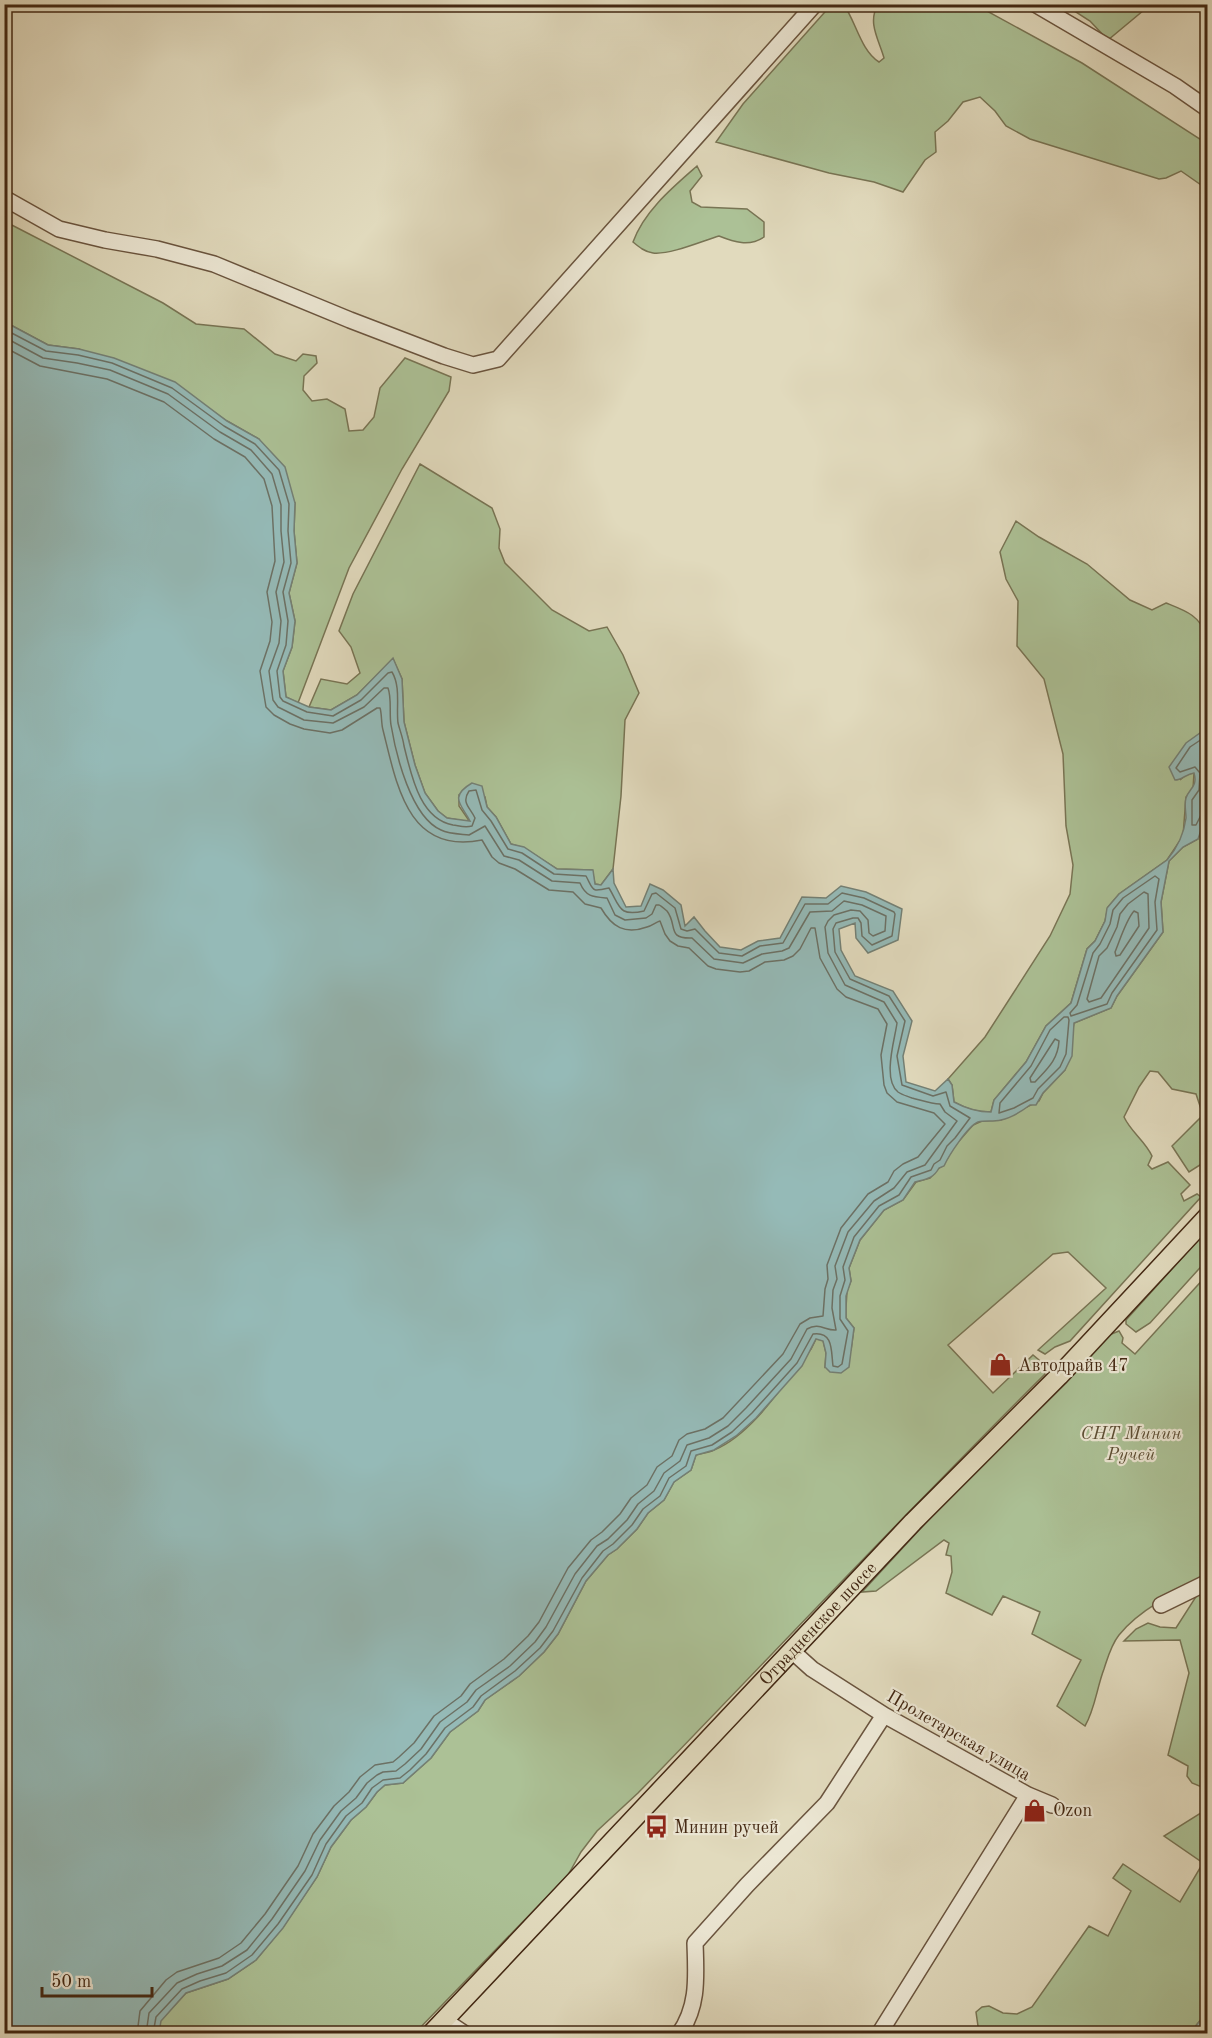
<svg xmlns="http://www.w3.org/2000/svg" width="1212" height="2038" font-family="'Old Standard TT',serif">
  <style>
    .green { fill: #acc196; stroke: #787454; stroke-width: 1.5 }
    .water { fill: #95bab7; stroke: #748075; stroke-width: 1.5 }
    .lines { fill: none; stroke-linecap: round; stroke-linejoin: round }
    .shore { stroke: #6c7165; stroke-width: 1.5 }
    .minor-casing { stroke: #6a543e; stroke-width: 18 }
    .major-casing { stroke: #432813; stroke-width: 21 }
    .minor { stroke: #ece7d4; stroke-width: 15 }
    .major { stroke: #e1dabd; stroke-width: 18 }
    .labels { text-anchor: middle; stroke-width: 4.5; stroke-linejoin: round; paint-order: stroke }
    .poi-label { font-size: 18px; fill: #432813; stroke: #ece7d4; text-anchor: start }
    .park-label { font-size: 18px; font-style: italic; fill: #5d4e34; stroke: #ece7d4 }
    .street-label { font-size: 18px; fill: #432813; stroke: #ece7d4 }
  </style>
  <rect width="100%" height="100%" fill="#e1dabd"/>
  <filter id="stains"><feTurbulence type="fractalNoise" baseFrequency=".00333" numOctaves="4"/><feColorMatrix values="0 0 0 0 .2 0 0 0 0 .09 0 0 0 0 .02 0 0 0 .5 -.17"/></filter>
  <radialGradient id="worn" r=".72"><stop offset=".6" stop-color="#630" stop-opacity="0"/><stop offset="1" stop-color="#630" stop-opacity=".3"/></radialGradient>
  <path class="green" d="M832,4L844,5C856,22 861,51 879,62L884,58C879,40 867,22 878,5H976L1082,63L1203,141L1207,145V189L1181,171L1166,178L1159,179L1030,139L1006,126L995,111L980,97L963,102L948,121L935,132L936,152L925,160L903,192L874,182L829,173L716,142L743,104Z
    M1065,5H1150L1108,40L1090,21Z
    M697,166L702,176L690,191L692,202L701,207L747,209L764,222V237C749,247 734,242 719,236C702,241 670,255 653,253C645,252 639,247 633,242C644,211 673,187 697,166Z
    M4,221L163,303L196,324L244,329L275,354L296,361L303,354L316,356L317,363L304,376L303,390L312,401L327,399L345,409L349,431L363,430L374,417L380,388L405,358L451,377L449,391L402,469L349,568L298,703L286,697L283,671L292,647L295,621L289,593L297,563L294,531L295,503L259,439L227,421L204,405L79,349L48,345L5,322Z
    M420,464L492,508L500,529L499,548L505,563L552,610L589,631L607,627L623,655L639,693L625,720L621,796L613,869L601,885L595,884L592,870L557,869L524,848L511,844L496,817L487,807L485,797L459,795V806L470,822L447,818L438,811L425,793L415,765L404,722L402,679L393,659L357,695L331,710L309,707L321,679L347,684L360,673L351,647L339,631L353,594Z
    M1016,521L1039,537L1087,564L1130,600L1152,610L1166,603C1186,611 1199,615 1207,636V728L1201,732L1180,780L1187,774L1194,773L1193,789L1186,797L1183,836L1167,860L1119,894L1108,907L1105,921L1095,941L1087,949L1071,1003L1046,1026L1026,1062L994,1100L991,1112C976,1112 967,1109 954,1102L952,1085L948,1079L985,1037L1014,992L1050,936L1070,894L1073,865L1066,826L1063,754L1044,679L1017,646L1018,601L1006,579L1000,552Z
    M1207,813V1185L1204,1183L1207,1167L1203,1163L1189,1172L1172,1146L1203,1115L1196,1094L1172,1089L1158,1072L1150,1071L1139,1087L1124,1117C1131,1132 1145,1141 1152,1156L1148,1165L1152,1169L1168,1162L1190,1185L1181,1194L1184,1201L1197,1194L1201,1197L1070,1341L1055,1347L1045,1354L1038,1350L1106,1288L1068,1252L1053,1254L948,1345L993,1393L1033,1355L1039,1360L1045,1374C907,1511 774,1653 638,1793L597,1831L581,1852L568,1875L415,2033L159,2034L160,2021L186,1993L228,1979L256,1960L283,1927L317,1877L331,1847L351,1820L366,1807L377,1792L385,1785L403,1783L431,1758L450,1732L478,1711L485,1700L519,1676L544,1652L558,1634L586,1581L608,1555L617,1549L637,1529L648,1513L664,1500L674,1482L691,1470L696,1455C702,1453 708,1453 714,1450C753,1434 785,1382 811,1349L816,1339L823,1340L826,1353L825,1367L851,1350L854,1328L846,1318V1308L847,1291L851,1281L849,1268L860,1240L884,1210L903,1200L916,1182L930,1178L939,1168L944,1165L952,1149L973,1125L982,1121L1001,1120L1039,1101L1043,1093L1065,1070L1074,1023L1111,1008L1117,996L1163,932L1161,902L1169,861L1183,847L1198,839Z
    M1207,1230V1260L1150,1323L1136,1332L1126,1324V1320Z
    M1207,1275V1577C1176,1592 1141,1608 1119,1635C1111,1645 1108,1657 1104,1669C1097,1687 1095,1709 1085,1726L1057,1706L1081,1660L1032,1634L1040,1612L1003,1596L992,1615L946,1593L952,1572L951,1556L946,1555L949,1543L944,1540L876,1591L862,1592L1016,1425L1104,1337L1119,1331L1123,1338L1122,1343L1135,1354Z
    M1207,1591V1803L1202,1787L1192,1783L1187,1776L1188,1766L1168,1755L1189,1673L1180,1640L1124,1641L1136,1629L1148,1623L1160,1627L1176,1628L1197,1595Z
    M1207,1809V2012L1190,2033H979L976,2012L982,2007L989,2006L1003,2013L1017,2014L1032,2007L1089,1926L1108,1936L1131,1891L1113,1878L1123,1864L1180,1902L1203,1863L1164,1836Z"/>
  <path class="water" d="M5,322L48,345L79,349L114,358L175,382L227,421L259,439L285,467L295,503L294,531L297,563L289,593L295,621L292,647L283,671L286,697L309,707L331,710L357,695L393,658L402,679L404,722L415,765L425,793L438,811L447,818L470,821C462,805 448,797 472,783L482,786L487,807L496,817L511,844L524,847L557,869L593,870L595,884L601,885L613,869L614,883L626,907L641,906L650,884L663,890L681,905L685,926L694,917L705,931L720,947L741,950L758,941L780,938L802,897L826,898L841,886L866,892L902,909L898,940L868,953L856,938L855,923L839,929L841,950L855,976L893,991L912,1021L903,1056L906,1082L935,1091L948,1079L952,1085L954,1102C967,1109 977,1112 991,1112L994,1100L1026,1062L1046,1026L1071,1003L1087,949L1095,941L1105,921L1107,908L1119,894L1167,860C1178,847 1184,834 1186,818C1186,812 1184,804 1186,798C1189,788 1198,787 1194,773C1186,774 1182,780 1175,780L1169,767L1186,743L1207,728V813L1198,839L1183,847L1169,861L1161,902L1163,932L1117,996L1111,1008L1074,1023L1072,1056L1065,1070L1043,1093L1036,1105H1030C1022,1111 1011,1118 1001,1120C993,1122 985,1120 978,1122C968,1126 949,1155 944,1166L939,1168C933,1179 926,1179 915,1182L903,1200L884,1210L860,1240L849,1268L851,1281L846,1296V1318L854,1328L849,1367L841,1373L830,1372L825,1367L826,1353L823,1341L816,1339L802,1366L756,1418L736,1436L714,1450L696,1455L691,1470L674,1482L664,1500L648,1513L637,1529L617,1549L608,1555L586,1581L558,1634L544,1652L519,1676L485,1700L478,1711L450,1732L431,1758L403,1783L385,1785L377,1792L366,1807L351,1820L331,1847L317,1877L283,1928L256,1960L228,1979L186,1993L161,2021L159,2033H5Z
    M1207,2012V2033H1190Z"/>
  <g class="lines">
    <path class="shore" d="M4,329L46,351L78,355L112,363L172,388L224,426L255,444L279,470L289,504L288,531L291,563L283,592L288,621L286,645L277,671L280,697L283,701L307,712L333,716L361,700L388,673L392,672C401,687 396,707 398,723C400,731 403,738 404,746C411,773 419,819 453,825C460,826 465,828 472,826L475,818C470,807 461,803 469,791L476,790L482,810L491,821L508,849L522,853L554,874L586,876C594,891 591,892 609,888C620,906 618,917 644,911L652,894L656,893L675,908L681,929L687,931L695,929L719,953L742,956L760,946L783,943L805,904H828L842,893L864,898L894,912L895,914L892,936L872,945L862,936L861,923L858,918H853L836,923L833,929L835,952L850,979L889,996L905,1021L897,1056L902,1085L933,1096L946,1092L950,1106L970,1118L955,1138L947,1146L940,1160L934,1164L931,1170L911,1177L899,1195L879,1206L854,1237L843,1267L845,1280L840,1296V1319L848,1331L842,1364L838,1367L833,1366C831,1352 834,1331 813,1334L797,1363L752,1413L732,1432L712,1445L691,1451L686,1466L669,1478L660,1496L643,1509L632,1525L613,1544L603,1551L582,1578L553,1631L540,1648L515,1671L481,1696L473,1707L445,1728L426,1754L410,1770L400,1778L383,1780L372,1788L362,1803L346,1816L326,1844L312,1875L278,1924L252,1955L226,1973L200,1981L182,1989L156,2017L153,2034
      M4,337L43,358L77,363L110,370L168,394L220,432L251,450L272,474L281,505V531L284,562L276,592L281,621L279,643L269,671L273,700L278,707L304,720L333,723L364,707L384,688H388C392,699 389,713 391,725C396,755 411,817 441,830C449,834 460,834 469,835L485,826L504,856L519,860L552,881L580,883C586,897 593,897 607,898L615,915L625,920L646,918L652,914L656,905H659C660,905 667,911 667,911C678,925 666,939 692,938L714,959L743,963L762,954L782,951L789,948L810,912L832,911L844,901L862,905L886,916L885,931L873,936L869,933L868,920L860,911L851,910L834,915L828,921L825,927L828,953L845,985L884,1002L897,1023C895,1039 882,1079 898,1092C902,1095 907,1096 912,1098C921,1100 930,1104 940,1104L945,1112L957,1121L925,1165L907,1172L894,1188L874,1201L848,1232L835,1266L837,1279L833,1290L832,1308L836,1330C826,1331 819,1322 807,1329L791,1359L746,1408L728,1426L709,1438L687,1445L680,1461L664,1473L654,1491L638,1504L627,1520L608,1539L597,1546L575,1574L546,1627L535,1642L510,1666L476,1690L467,1702L440,1722L421,1749L405,1764L396,1771L383,1772L377,1775L367,1783L356,1798L341,1811L320,1840L305,1871L272,1919L247,1950L222,1966L197,1974L177,1983L149,2013L146,2034
      M4,347L40,366L107,379L164,402L214,439L245,457L264,479L272,506L275,561L267,592L272,622L270,641L260,671L266,707L274,715L290,724L304,729L330,733L342,730L377,708H380C382,714 381,723 383,730C397,786 408,855 482,840L492,857L499,863L515,869L549,890L573,892L585,904L601,908C612,927 625,935 647,927C652,926 656,922 660,921L665,934L670,941L678,946L689,948L708,966L716,969L740,972L749,971L765,962L784,960L793,956L800,949L811,928H815L820,958L837,989L846,997L878,1009L887,1024L881,1055L884,1085L887,1093L897,1102L934,1113L945,1124L918,1157L903,1164L894,1171L888,1182L868,1194L841,1228L827,1265L828,1279L825,1289L823,1316L810,1318L800,1324L783,1354L723,1418L705,1429L687,1434L679,1440L672,1456L657,1467L647,1485L631,1498L620,1514L602,1532L591,1540L568,1568L539,1622L528,1636L504,1659L470,1684L461,1696L434,1716L414,1743L399,1757L393,1762L375,1765L360,1777L349,1792L334,1806L313,1834L298,1866L265,1914L241,1943L219,1958L177,1972L166,1980L140,2011L137,2034
      M1208,735L1190,747L1176,768L1180,772L1195,767L1200,773L1199,790L1192,800V825H1196L1201,815L1208,813
      M1155,876L1159,879L1155,902L1157,930L1112,993L1107,1004L1071,1016L1070,1013L1077,1005L1093,953L1100,944L1110,924L1113,910L1123,898Z
      M1144,892L1148,894L1149,928L1101,998L1089,1002L1087,999L1099,956L1107,948L1117,927L1120,914L1128,904Z
      M1134,911L1138,913L1139,926L1120,955L1116,956L1115,952C1120,940 1126,920 1134,911Z
      M1064,1017H1068L1069,1020L1066,1054L1060,1067L1038,1089L1033,1098L1014,1108L999,1113L1000,1103L1031,1066L1050,1030Z
      M1055,1039L1059,1041C1058,1060 1047,1069 1035,1082H1031L1030,1078Z"/>
    <defs>
      <path id="minor" d="M1035,4L1175,86L1208,109
        M4,198L59,229L105,240L157,249L214,264L350,320L444,356L473,365L498,359L815,4
        M1161,1605L1208,1582
        M792,1651L812,1669L884,1715L1028,1795L1052,1805
        M444,2020L465,2034
        M679,2034C699,2006 696,1976 695,1943L747,1885L827,1803L884,1715
        M879,2034L1028,1795"/>
      <g id="major">
        <path id="s1" d="M431,2034L913,1522L1059,1376L1208,1216"/>
      </g>
    </defs>
    <use href="#minor" class="minor-casing"/>
    <use href="#major" class="major-casing"/>
    <use href="#minor" class="minor"/>
    <use href="#major" class="major"/>
  </g>
  <defs>
    <symbol id="shop-bare" viewBox="-9 -9 18 18"><path d="M-5-2.5h2.3a2.7 3.5 0 0 1 5.4 0H5L5.5 6h-11ZM-1.5-2.5h3a1.5 2.3 0 0 0-3 0Z" fill="#8f2418" stroke="#ece7d4" stroke-width="2.5" paint-order="stroke"/></symbol>
    <symbol id="bus-bare" viewBox="-9 -9 18 18"><path d="M-5-6H5V4H4V6H2V4H-2V6H-4V4H-5ZM-3.5-4V0h7V-4ZM-3.5 1.2v1.5H-2V1.2ZM2 1.2v1.5H3.5V1.2Z" fill="#8f2418" stroke="#ece7d4" stroke-width="2.5" paint-order="stroke"/></symbol>
  </defs>
  <g fill-rule="evenodd">
    <use href="#shop-bare" x="984" y="1348" width="33" height="33"/>
    <use href="#shop-bare" x="1018" y="1794" width="33" height="33"/>
    <use href="#bus-bare" x="640" y="1810" width="33" height="33"/>
  </g>
  <g class="labels">
    <g class="poi-label">
      <text x="1018" y="1371">Автодрайв 47</text>
      <text x="1053" y="1816">Ozon</text>
      <text x="674" y="1833">Минин ручей</text>
    </g>
    <g class="park-label">
      <text x="1131" y="1439">СНТ Минин<tspan x="1131" dy="21">Ручей</tspan></text>
    </g>
    <g class="street-label">
      <text dy="6" stroke="none"><textPath href="#s1" startOffset="564">Отрадненское шоссе</textPath></text>
      <text transform="translate(959 1735) rotate(30)" y="6">Пролетарская улица</text>
    </g>
  </g>
  <rect width="1212" height="2038" fill="none" stroke="#e1dabd" stroke-width="24"/>
  <rect x="6" y="6" width="1200" height="2026" fill="none" stroke="#432813" stroke-width="3"/>
  <rect x="12" y="12" width="1188" height="2014" fill="none" stroke="#432813" stroke-width="1.5"/>
  <path d="M42 1987v9h110v-9" fill="none" stroke="#432813" stroke-width="3"/>
  <text x="51" y="1987" font-size="18" fill="#432813" stroke="#ece7d4" stroke-width="4.5" paint-order="stroke">50 m</text>
  <rect width="100%" height="100%" filter="url(#stains)"/>
  <rect width="100%" height="100%" fill="url(#worn)"/>
</svg>
